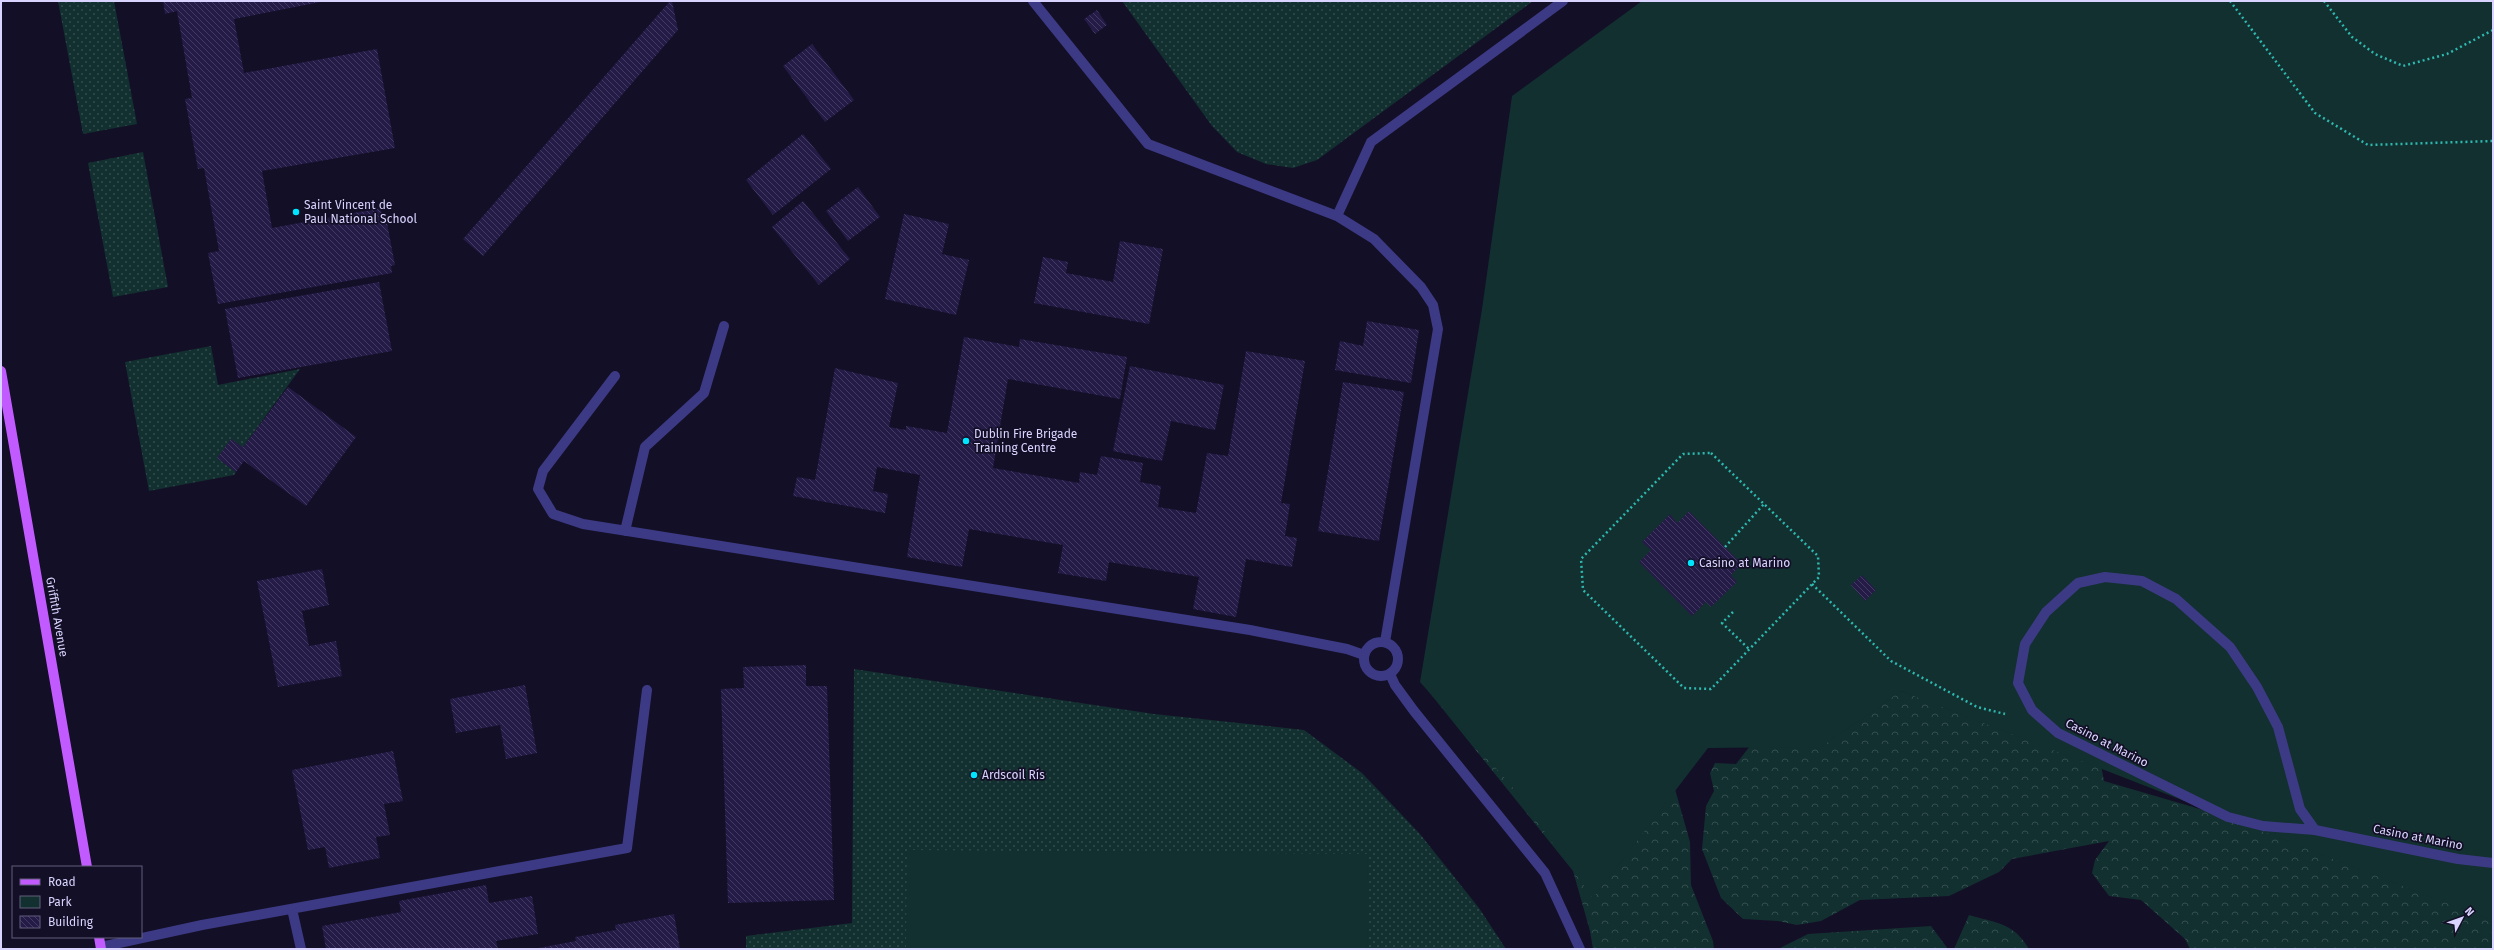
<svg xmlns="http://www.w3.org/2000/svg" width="2494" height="950" font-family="'Fira Sans',sans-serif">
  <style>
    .grass { fill: url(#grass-dots) }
    .forest { fill: url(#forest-crowns) }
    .park { fill: #12302f }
    .building { fill: url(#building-back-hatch) }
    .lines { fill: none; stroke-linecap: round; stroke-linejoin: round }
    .path { stroke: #2fb8b0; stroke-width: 2.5; stroke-dasharray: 2 3; stroke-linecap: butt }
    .minor { stroke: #3d3a85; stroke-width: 10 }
    .major { stroke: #c25bff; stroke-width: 10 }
    .poi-dot { fill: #00e5ff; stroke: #130f26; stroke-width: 1.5 }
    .labels { text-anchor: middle; stroke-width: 3.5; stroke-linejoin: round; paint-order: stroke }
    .poi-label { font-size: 12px; fill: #d9d4ff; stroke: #130f26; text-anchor: start }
    .street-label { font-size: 12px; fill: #d9d4ff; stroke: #130f26 }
  </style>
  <defs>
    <pattern id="grass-dots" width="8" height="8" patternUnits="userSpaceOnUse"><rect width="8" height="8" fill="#12302f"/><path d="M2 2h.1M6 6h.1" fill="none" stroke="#344d4e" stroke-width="1.8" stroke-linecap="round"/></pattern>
    <pattern id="forest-crowns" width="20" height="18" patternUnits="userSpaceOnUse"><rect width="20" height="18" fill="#12302f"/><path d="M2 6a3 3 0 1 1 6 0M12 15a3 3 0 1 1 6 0" fill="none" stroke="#344d4e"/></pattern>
    <pattern id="building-back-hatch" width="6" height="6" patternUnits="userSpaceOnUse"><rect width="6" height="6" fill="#241b47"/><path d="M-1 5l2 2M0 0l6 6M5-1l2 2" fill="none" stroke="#433b63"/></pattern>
  </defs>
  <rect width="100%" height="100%" fill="#130f26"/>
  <path class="grass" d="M58,1H114L137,124L83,134Z
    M1122,1H1533L1317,160L1293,168L1266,164L1237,152L1212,126Z
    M143,152L168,287L113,297L88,163Z
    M211,346L218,385L300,369L243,447L217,458L236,472L234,475L149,491L125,362Z
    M854,669L1154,714L1304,730L1362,773L1420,834L1479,908L1506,949H746V936L852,923Z"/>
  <path class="forest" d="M1493,367L1671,775L1690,842L1691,885L1713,941L1714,949H1593L1590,931L1573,871L1429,692Z
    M1901,691L2099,754L2104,781L2326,846L2493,861V949H2190L2185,939L2141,900L2109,896L2092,873L2095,860L2109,841L2012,859L1999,872L1949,896L1860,900L1821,921L1797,925L1778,921L1743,919L1721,898L1702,849L1706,806L1714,791L1710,773L1715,763L1736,764L1768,723Z
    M1969,915C1997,923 2014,923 2029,949H1954Z
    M1931,926L1948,949H1778L1808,934Z"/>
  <path class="park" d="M1642,1H2493V921L1901,691L1821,747L1708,748L1593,898L1510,784L1420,682L1482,309L1512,96Z
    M907,850L1368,854L1367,949H906Z"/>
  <path class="building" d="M163,1H326L234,19L244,73L377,49L395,148L262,171L272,228L381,208L383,224L387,223L395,265L391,266L392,273L218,304L208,253L219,251L204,168L198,169L185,99L192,98L177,11L165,14Z
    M670,1H672L678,30L483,256L463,239Z
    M1097,10L1107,25L1095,34L1084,19Z
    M812,44L854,100L825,122L783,66Z
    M803,134L831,169L773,215L746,180Z
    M858,187L880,217L848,241L826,211Z
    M803,201L850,259L819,285L772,227Z
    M904,214L949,224L942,254L969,260L956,315L885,299Z
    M1120,241L1163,249L1149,324L1034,303L1043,257L1068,262L1066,273L1113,282Z
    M379,282L392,351L238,378L225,309Z
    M1367,321L1419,330L1411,383L1335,370L1340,341L1363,346Z
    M964,337L1019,347L1020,339L1127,357L1120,399L1008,379L993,468L1079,483L1080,472L1097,475L1101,456L1143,463L1140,482L1161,486L1158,507L1196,513L1207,453L1228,456L1246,351L1305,361L1281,503L1290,504L1285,536L1297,538L1292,567L1246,559L1236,617L1193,609L1199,577L1109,562L1106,581L1058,573L1063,545L969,529L962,567L907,557L920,475L877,467L873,491L888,494L885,513L793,496L797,477L815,480L835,368L898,383L889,427L906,430V426L947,433Z
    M1130,366L1224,385L1215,430L1171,421L1162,461L1113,451Z
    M1343,382L1404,392L1379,541L1318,531Z
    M288,387L356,437L306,506L244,461L236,472L217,458L231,439L243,447Z
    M1689,511L1742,564L1731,575L1737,582L1711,607L1706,602L1692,616L1639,562L1651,550L1642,542L1670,514L1677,523Z
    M322,569L329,605L302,611L309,646L336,641L342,676L278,687L257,581Z
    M1862,575L1876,590L1865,601L1851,585Z
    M806,665V686H827L834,900L728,903L721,689L744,688L743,667Z
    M525,685L537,753L506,759L500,725L456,733L450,699Z
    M393,751L403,801L384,804L390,835L376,837L380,858L329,868L325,847L308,850L292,770Z
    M486,885L489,903L532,896L538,934L496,941L498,949H326L322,926L401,912L399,901Z
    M674,914L680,949H533L576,941L575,937L616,930L615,925Z"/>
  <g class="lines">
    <path class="path" d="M2230,1L2315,113L2368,145L2493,141
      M2324,1L2352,37L2375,54L2403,66L2447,54L2493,30
      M1711,453L1818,556L1819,577L1711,689L1684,688L1583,590L1581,559L1683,454Z
      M1725,547L1764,504
      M1812,584L1891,661L1977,707L2005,714
      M1733,612L1722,623L1749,649"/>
    <path class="minor" d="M1033,1L1148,144L1337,216
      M615,376L543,471L538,489L553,514L583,524L1250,630L1347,649L1364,655
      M625,531L645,447L704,393L724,326
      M1364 659a17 17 0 1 1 34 0a17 17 0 1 1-34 0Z
      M1385,642L1438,329L1433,305L1421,287L1374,239L1337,216L1371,142L1563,1
      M1390,674L1395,685L1414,711L1545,873L1580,949
      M2315,830L2300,809L2278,727L2257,687L2230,647L2176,599L2142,581L2105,577L2078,583L2046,612L2025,644L2018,683L2032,710L2058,733L2228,817L2263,826L2315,830L2458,859L2493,863
      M292,909L301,949
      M101,947L202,925L627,848L647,690"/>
    <path class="major" d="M1,371L87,867
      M99,937L101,949"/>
  </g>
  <g class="poi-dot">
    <circle cx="296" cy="212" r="4"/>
    <circle cx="966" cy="441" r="4"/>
    <circle cx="1691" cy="563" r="4"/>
    <circle cx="974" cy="775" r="4"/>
  </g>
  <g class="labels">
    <g class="poi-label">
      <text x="304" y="209">Saint Vincent de<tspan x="304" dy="14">Paul National School</tspan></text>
      <text x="974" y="438">Dublin Fire Brigade<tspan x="974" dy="14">Training Centre</tspan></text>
      <text x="1699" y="567">Casino at Marino</text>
      <text x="982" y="779">Ardscoil Rís</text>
    </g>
    <g class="street-label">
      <text transform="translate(57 617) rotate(80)" y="4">Griffith Avenue</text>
      <text transform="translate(2107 743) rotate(27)" y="4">Casino at Marino</text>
      <text transform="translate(2418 837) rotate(11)" y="4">Casino at Marino</text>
    </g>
  </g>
  <rect width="2494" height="950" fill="none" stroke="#d9d4ff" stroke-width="4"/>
  <rect x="12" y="866" width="130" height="72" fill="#130f26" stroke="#625e7d"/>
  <rect x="20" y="879" width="20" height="6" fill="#c25bff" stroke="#625e7d"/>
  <text x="48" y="886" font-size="12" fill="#d9d4ff">Road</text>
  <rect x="20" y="896" width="20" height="12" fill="#12302f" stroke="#625e7d"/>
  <text x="48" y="906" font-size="12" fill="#d9d4ff">Park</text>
  <rect x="20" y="916" width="20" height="12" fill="url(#building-back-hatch)" stroke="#625e7d"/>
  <text x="48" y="926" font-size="12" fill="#d9d4ff">Building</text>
  <g transform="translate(2462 918) rotate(49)" stroke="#130f26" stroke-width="3" paint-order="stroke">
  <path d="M0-3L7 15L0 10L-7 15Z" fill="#d9d4ff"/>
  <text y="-6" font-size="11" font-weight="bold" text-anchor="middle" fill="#d9d4ff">N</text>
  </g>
</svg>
